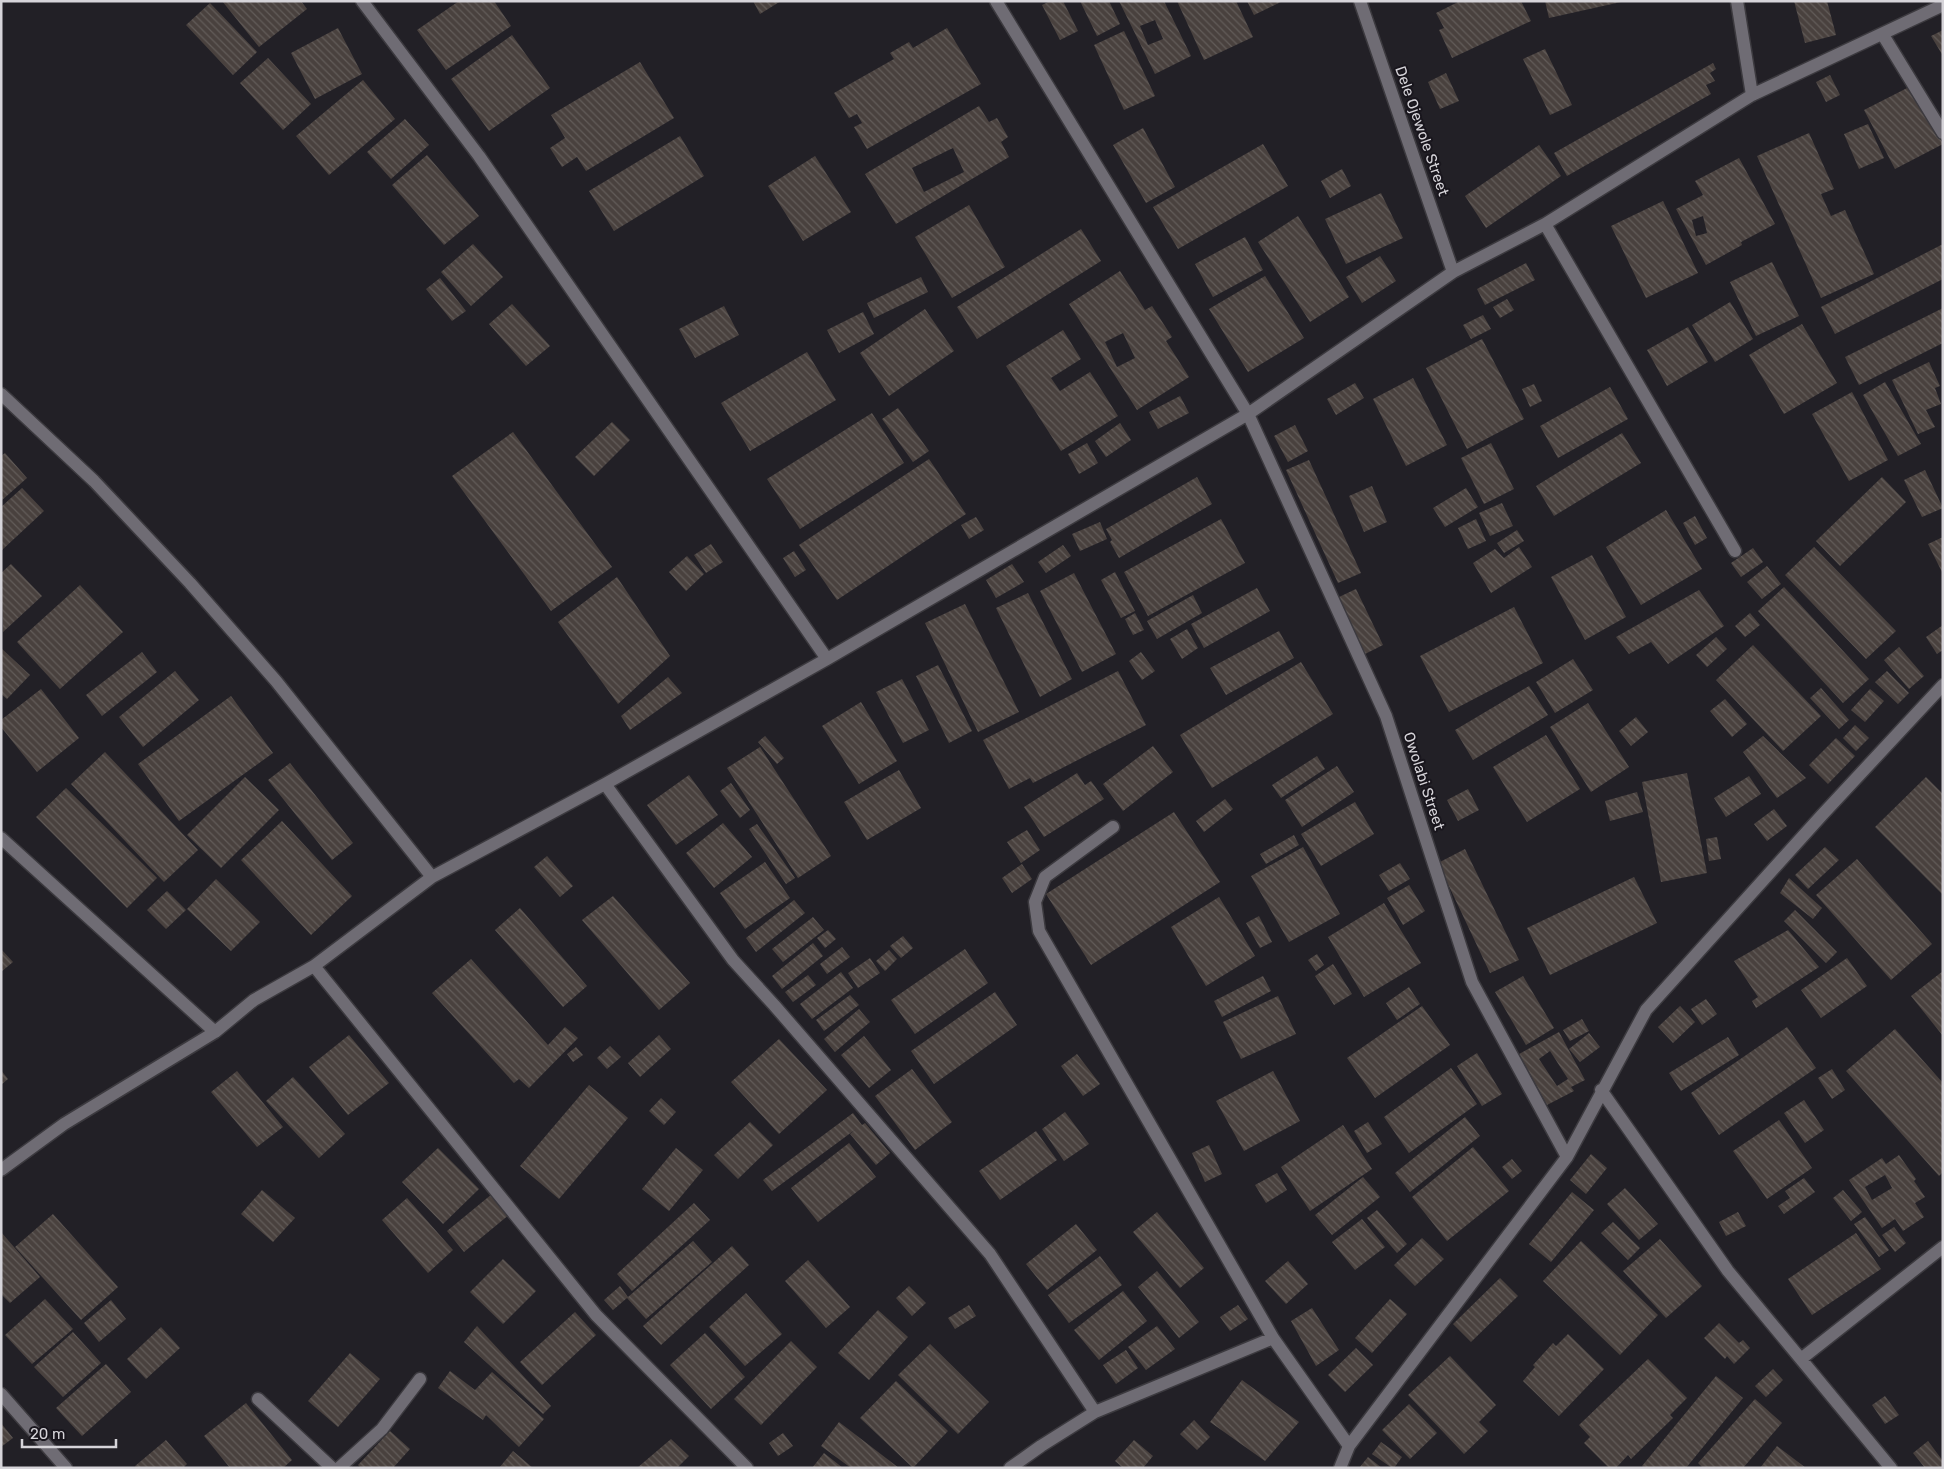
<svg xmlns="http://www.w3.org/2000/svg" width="1944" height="1469" font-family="Rubik,sans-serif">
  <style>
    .building { fill: url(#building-back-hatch); fill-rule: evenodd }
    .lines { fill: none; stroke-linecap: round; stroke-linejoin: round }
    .minor-casing { stroke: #3c3a3f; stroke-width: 15 }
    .minor { stroke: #6f6c74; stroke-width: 12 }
    .labels { text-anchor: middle; stroke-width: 4; stroke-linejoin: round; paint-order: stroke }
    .street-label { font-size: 15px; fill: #d6d4d9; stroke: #19161d }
  </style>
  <defs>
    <pattern id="building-back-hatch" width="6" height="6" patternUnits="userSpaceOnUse" patternTransform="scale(1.25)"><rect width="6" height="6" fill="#49413e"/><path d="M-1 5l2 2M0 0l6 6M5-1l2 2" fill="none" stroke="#625c59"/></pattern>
  </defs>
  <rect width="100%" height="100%" fill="#222026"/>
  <path class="building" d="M222,1H301L307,9L259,47Z
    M459,1H494L511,26L446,70L417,30Z
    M753,1H781L760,14Z
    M1050,1H1063L1078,31L1060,40L1042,5Z
    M1080,1H1109L1120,24L1097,36Z
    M1119,1H1164L1191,56L1155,74ZM1155,20L1163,39L1148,45L1140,26Z
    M1177,1H1236L1253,37L1204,60Z
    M1247,1H1283L1254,15Z
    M1460,1H1521L1531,21L1452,58L1439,30L1444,28L1436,13Z
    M1545,1H1621V2L1549,18Z
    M1794,1H1827L1836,35L1805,43Z
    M210,3L257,52L233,75L186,25Z
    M338,28L362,74L315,99L291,53Z
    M947,28L981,84L867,149L854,127L862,123L857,114L849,118L834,93L894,59L890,53L909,42L913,48Z
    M1943,30V56L1931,36Z
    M1124,31L1155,96L1124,110L1094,45Z
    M512,35L550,88L489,131L451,79Z
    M1545,49L1572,105L1550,115L1523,59Z
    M268,58L311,104L283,130L240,83Z
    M640,62L674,118L586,171L577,157L562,167L550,148L565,138L551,115Z
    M1713,63L1716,69L1710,73L1715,81L1706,85L1711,94L1567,176L1554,153Z
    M1446,73L1459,101L1440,109L1428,82Z
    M1830,75L1840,95L1826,102L1816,82Z
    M363,80L395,119L329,175L296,136Z
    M1913,85L1943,144L1895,169L1864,110Z
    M979,106L989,122L997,118L1008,137L1001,142L1009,157L896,224L865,174ZM953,148L964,172L924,192L912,168Z
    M405,119L429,145L391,179L367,152Z
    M1868,124L1884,158L1859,169L1844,134Z
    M1143,128L1175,187L1146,203L1113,145Z
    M1809,133L1834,189L1821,194L1831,216L1845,210L1874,274L1821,298L1757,156Z
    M680,136L704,176L614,231L589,191Z
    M1263,144L1288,186L1178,249L1153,207Z
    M1539,145L1561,176L1486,228L1465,196Z
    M427,155L479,216L444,245L392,185Z
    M815,156L851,212L803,241L768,186Z
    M1739,158L1775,224L1741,242L1742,245L1706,265L1676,209L1703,195L1695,181ZM1703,216L1707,233L1696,236L1692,220Z
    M1342,169L1351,186L1330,198L1321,181Z
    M1381,193L1403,238L1346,264L1325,219Z
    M1663,201L1698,273L1646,298L1611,226Z
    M969,205L1005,267L952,298L915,237Z
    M1298,216L1349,297L1310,322L1258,242Z
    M1081,229L1101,261L977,339L957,307Z
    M1245,237L1263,270L1213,297L1195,264Z
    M473,244L503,277L471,306L441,272Z
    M1943,244V279L1835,334L1821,307Z
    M1380,256L1396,281L1362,303L1346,277Z
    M1772,262L1799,316L1756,336L1730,282Z
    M1526,263L1535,280L1485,305L1477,289Z
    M1120,271L1145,310L1152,306L1172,337L1166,341L1189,377L1137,410L1069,304ZM1123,333L1135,358L1117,367L1105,342Z
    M1265,276L1304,338L1248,372L1209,309Z
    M921,277L928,292L874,318L867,303Z
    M440,278L466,311L452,321L426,289Z
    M1507,299L1514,310L1500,318L1493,307Z
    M1730,302L1753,339L1715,362L1692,325Z
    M512,304L550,346L526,366L489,324Z
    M724,306L739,335L695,358L679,329Z
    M1943,308V343L1859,385L1845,357Z
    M925,309L954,351L889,396L860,353Z
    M863,312L874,334L839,353L827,330Z
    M1483,315L1491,329L1471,339L1463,325Z
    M1802,324L1837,383L1784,414L1749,355Z
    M1688,327L1708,362L1667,386L1647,350Z
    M1063,330L1081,359L1051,378L1060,391L1090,372L1118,416L1061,451L1006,366Z
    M1482,339L1524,419L1467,449L1426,368Z
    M807,352L836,400L750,451L721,403Z
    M1929,362L1940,386L1935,388L1941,404L1926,410L1935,427L1918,434L1892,380Z
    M1413,378L1447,445L1406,466L1373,399Z
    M1885,382L1921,444L1898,456L1863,395Z
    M1355,383L1364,398L1336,415L1327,399Z
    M1534,384L1542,401L1530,407L1522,389Z
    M1610,387L1628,419L1558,458L1540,426Z
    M1852,392L1888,460L1849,481L1812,414Z
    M1180,396L1189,413L1158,429L1149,412Z
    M898,408L929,451L913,462L882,419Z
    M872,413L904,463L800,529L767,479Z
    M612,422L630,440L594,476L575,457Z
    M1120,423L1131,440L1106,457L1095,441Z
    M1295,425L1308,451L1288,462L1274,436Z
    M513,432L612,567L551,611L452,476Z
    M1622,433L1641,463L1554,516L1536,486Z
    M1087,443L1098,463L1079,474L1068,454Z
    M1491,443L1514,489L1484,504L1461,458Z
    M5,453L27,478L1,501V456Z
    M929,459L966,514L837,600L799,545Z
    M1309,460L1361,573L1338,583L1286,470Z
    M1925,470L1943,508L1922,517L1904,480Z
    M1197,477L1212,504L1119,558L1110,542L1112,540L1106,529Z
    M1882,477L1906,502L1840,566L1816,541Z
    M1372,486L1387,522L1364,532L1349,496Z
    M22,488L44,511L1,551V507Z
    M1466,488L1478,507L1445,527L1433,508Z
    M1502,503L1513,526L1490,536L1479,513Z
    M1666,510L1702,569L1641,605L1606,547Z
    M1695,516L1707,538L1695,545L1683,523Z
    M976,517L984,530L969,539L961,525Z
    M1221,519L1245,563L1148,616L1124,572Z
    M1476,519L1486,541L1468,549L1458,528Z
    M1100,522L1107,539L1080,551L1072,534Z
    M1517,530L1524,541L1504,553L1497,543Z
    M1943,537V574L1928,544Z
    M711,544L723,562L706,573L694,555Z
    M1063,545L1071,556L1046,573L1038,562Z
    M1519,547L1532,567L1491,593L1473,563L1495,549L1504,558Z
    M1814,547L1896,631L1866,659L1785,575Z
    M1753,548L1763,562L1741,577L1731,563Z
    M794,551L806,570L795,577L783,558Z
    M1592,555L1626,617L1585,640L1551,577Z
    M687,556L704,574L686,591L669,572Z
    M11,564L42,596L3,632L1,573Z
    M1012,564L1024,582L996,598L986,580Z
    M1767,566L1781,584L1762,599L1747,582Z
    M1115,572L1135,611L1121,618L1101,580Z
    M1074,573L1116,654L1082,672L1040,591Z
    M617,577L670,656L618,704L558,622Z
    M80,585L123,632L60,689L17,642Z
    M1784,587L1869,679L1843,703L1758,611Z
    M1257,588L1270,611L1204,648L1191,624Z
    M1356,589L1383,645L1365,654L1339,597Z
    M1699,590L1724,626L1668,664L1651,642L1629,654L1616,637Z
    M1028,593L1072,679L1040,697L996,608Z
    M1193,595L1202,613L1157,639L1147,621Z
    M965,604L1019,712L978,732L925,623Z
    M1514,607L1543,663L1449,712L1420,656Z
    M1135,613L1144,630L1133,635L1125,619Z
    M1750,613L1760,625L1745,637L1735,626Z
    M1943,625V650L1937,654L1926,637Z
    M1187,629L1198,648L1182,659L1170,639Z
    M1279,631L1294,658L1226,695L1210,668Z
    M1716,637L1727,649L1707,667L1696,655Z
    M1753,645L1821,716L1783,751L1716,680Z
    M1899,647L1924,676L1909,689L1884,660Z
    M1,648L30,675L7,699L1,694Z
    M142,652L157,672L102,716L86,695Z
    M1141,652L1155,671L1142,680L1129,661Z
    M1573,659L1593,690L1555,713L1536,682Z
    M1301,662L1333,714L1212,788L1180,735Z
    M938,665L972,731L949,743L916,676Z
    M175,671L199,700L143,747L119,717Z
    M1118,671L1146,725L1033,783L1030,778L1009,789L983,740Z
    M1887,671L1909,693L1898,704L1875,682Z
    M668,677L682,693L630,730L621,716Z
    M902,679L929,730L903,743L876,692Z
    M1529,686L1548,715L1473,760L1455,730Z
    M1821,688L1849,720L1839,729L1810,698Z
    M41,689L79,738L37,772L1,727V720Z
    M1870,689L1884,701L1865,722L1851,710Z
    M231,696L273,753L179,821L138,764Z
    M1725,699L1747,724L1732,737L1710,711Z
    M861,702L897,761L859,784L822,726Z
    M1588,703L1629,767L1591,792L1550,727Z
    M1636,717L1648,732L1631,746L1619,731Z
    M1855,725L1869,738L1856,751L1843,738Z
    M1546,735L1580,789L1527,822L1493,767Z
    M765,736L784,758L777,764L758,742Z
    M1763,736L1806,778L1777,798L1743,752Z
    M1836,738L1855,756L1828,784L1809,765Z
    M1153,746L1173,772L1123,811L1103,784Z
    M760,747L831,856L798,878L727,768Z
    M105,752L198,850L164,882L71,784Z
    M1317,756L1325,769L1281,798L1272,785Z
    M290,763L353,843L332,860L268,780Z
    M1337,766L1354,792L1302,827L1285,800Z
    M899,770L921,808L867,840L844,802Z
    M1077,773L1085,785L1091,781L1104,799L1044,837L1024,807Z
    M1687,773L1707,873L1661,882L1642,782Z
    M689,775L718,815L676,845L647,805Z
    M1749,776L1761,794L1726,817L1714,798Z
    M245,777L279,810L221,868L187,835Z
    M1926,777L1943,794V895L1875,827Z
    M731,783L750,810L740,818L720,791Z
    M66,788L157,878L127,908L36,817Z
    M1468,789L1479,810L1458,821L1447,800Z
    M1637,792L1643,812L1610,821L1605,801Z
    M1225,799L1233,809L1204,832L1196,821Z
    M1355,802L1374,834L1321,866L1301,834Z
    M1774,809L1787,826L1767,841L1754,824Z
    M1174,812L1220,882L1091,965L1046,894Z
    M282,821L352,896L311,935L241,860Z
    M723,823L752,857L714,888L686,853Z
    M757,824L795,878L786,884L749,829Z
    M1027,830L1040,850L1021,863L1007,842Z
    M1294,835L1299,845L1266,864L1260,854Z
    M1717,837L1721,859L1709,861L1706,839Z
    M1303,847L1340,914L1289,942L1251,876Z
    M1825,847L1839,860L1808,889L1795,875Z
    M1465,849L1519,960L1490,973L1438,863Z
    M547,856L573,886L560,897L534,867Z
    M1857,859L1932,944L1891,980L1816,895Z
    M765,862L790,898L745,929L720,893Z
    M1400,863L1410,879L1389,891L1379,875Z
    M1022,864L1032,879L1012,893L1002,878Z
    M1634,877L1657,923L1550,975L1527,928Z
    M1789,878L1822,908L1813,919L1780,893Z
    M216,879L260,922L231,951L187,909Z
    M1409,885L1425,911L1403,925L1387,898Z
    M167,891L186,910L166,929L147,910Z
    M613,896L690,983L659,1010L582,920Z
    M1219,897L1255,956L1206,986L1171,927Z
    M794,900L805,913L756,952L746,938Z
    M1384,903L1421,963L1364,997L1328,937Z
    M520,908L587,986L563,1007L495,930Z
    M1795,910L1837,952L1826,963L1784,921Z
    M1259,916L1272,942L1260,948L1246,923Z
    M813,917L824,930L783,962L772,949Z
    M828,930L836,939L825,948L817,938Z
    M1788,930L1819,967L1756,1008L1752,1001L1758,997L1734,961Z
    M903,936L913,948L901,958L890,946Z
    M813,943L823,956L782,989L772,976Z
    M842,947L850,957L827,974L820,964Z
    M1,949L13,962L1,972Z
    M965,949L988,983L915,1034L891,1000Z
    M889,950L897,959L885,971L876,961Z
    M1317,954L1324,965L1316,971L1308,960Z
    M870,958L880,973L858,988L848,973Z
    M1847,958L1867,986L1821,1018L1801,990Z
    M471,959L548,1045L565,1027L578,1038L529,1088L519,1079L514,1083L432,993Z
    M1333,964L1352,994L1334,1005L1315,976Z
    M1943,971V1036L1911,996Z
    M841,972L853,988L812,1019L800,1004Z
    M808,975L816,985L793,1002L785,992Z
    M1263,976L1271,991L1222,1017L1214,1001Z
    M1523,976L1554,1028L1526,1045L1495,992Z
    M1409,987L1420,1004L1397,1020L1386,1003Z
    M995,992L1017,1025L934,1084L911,1051Z
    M850,995L859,1005L824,1031L816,1020Z
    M1278,996L1296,1034L1241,1059L1223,1022Z
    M1706,999L1717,1014L1702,1025L1691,1009Z
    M1422,1006L1450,1045L1375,1098L1347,1058Z
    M1680,1006L1695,1022L1673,1043L1658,1027Z
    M859,1009L870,1022L835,1052L824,1039Z
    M1582,1019L1589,1031L1570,1041L1563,1030Z
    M1787,1027L1816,1068L1719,1135L1691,1093Z
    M1895,1029L1943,1083V1172L1939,1176L1846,1071Z
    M1559,1032L1585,1080L1571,1087L1574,1091L1547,1105L1519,1054ZM1550,1051L1568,1079L1557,1086L1539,1059Z
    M1589,1033L1600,1047L1580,1062L1569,1049Z
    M349,1035L389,1083L348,1115L309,1067Z
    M659,1035L671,1049L640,1077L628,1063Z
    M864,1036L891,1070L869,1088L841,1055Z
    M1728,1037L1739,1055L1681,1091L1669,1073Z
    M779,1039L827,1090L779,1134L731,1082Z
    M610,1046L621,1057L607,1069L597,1058Z
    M576,1047L583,1055L573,1062L567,1054Z
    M1477,1053L1502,1094L1482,1106L1457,1066Z
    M1077,1054L1100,1084L1083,1096L1061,1066Z
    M1451,1068L1477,1104L1409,1153L1384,1117Z
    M912,1069L952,1122L915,1150L875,1096Z
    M1832,1069L1845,1090L1832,1099L1818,1078Z
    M1,1070L8,1079L1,1085Z
    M237,1071L283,1127L257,1147L211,1092Z
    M1273,1071L1300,1121L1244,1151L1216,1101Z
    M293,1077L345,1134L319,1158L266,1101Z
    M589,1085L628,1118L559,1199L520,1166Z
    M661,1098L676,1112L664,1125L649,1111Z
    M1804,1100L1824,1130L1805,1143L1784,1113Z
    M1065,1112L1089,1144L1064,1161L1042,1129Z
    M853,1113L862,1125L865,1123L890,1153L876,1165L850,1134L856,1129L772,1191L763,1180Z
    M1465,1117L1480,1136L1410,1192L1395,1173Z
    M1779,1120L1812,1168L1767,1199L1733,1151Z
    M750,1122L773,1145L738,1179L714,1155Z
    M1368,1122L1382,1144L1367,1153L1354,1131Z
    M1343,1125L1372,1169L1310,1211L1281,1167Z
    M1036,1131L1057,1160L1000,1200L979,1171Z
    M849,1143L876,1177L818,1222L791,1188Z
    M1209,1145L1222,1174L1205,1182L1192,1153Z
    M1473,1147L1509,1191L1447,1241L1412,1197Z
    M438,1148L479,1189L443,1224L402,1182Z
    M676,1148L703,1170L669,1211L642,1189Z
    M1591,1154L1607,1168L1586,1194L1570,1180Z
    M1899,1155L1916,1179L1914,1181L1925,1197L1915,1203L1924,1217L1903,1231L1895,1219L1882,1228L1849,1180L1882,1158L1886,1164ZM1885,1175L1892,1188L1872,1200L1865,1187Z
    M1512,1159L1522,1171L1512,1179L1502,1167Z
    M1277,1173L1287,1190L1266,1203L1255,1185Z
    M1363,1177L1380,1197L1332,1235L1315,1215Z
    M1804,1178L1815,1192L1784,1214L1778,1206L1790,1198L1785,1191Z
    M1625,1188L1658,1224L1639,1240L1607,1204Z
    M262,1190L295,1218L273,1242L241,1214Z
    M1843,1190L1862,1212L1851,1221L1833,1198Z
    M1572,1192L1594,1210L1551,1262L1529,1244Z
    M492,1194L510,1214L464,1252L447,1231Z
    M407,1198L453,1250L428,1273L382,1220Z
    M694,1203L710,1220L632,1291L617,1274Z
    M1377,1210L1407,1244L1397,1253L1367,1218Z
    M1157,1212L1204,1268L1180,1288L1133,1232Z
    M1738,1212L1746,1226L1726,1236L1719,1222Z
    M53,1214L118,1287L81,1320L15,1247Z
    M1865,1217L1889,1250L1879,1257L1854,1224Z
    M1362,1219L1385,1247L1355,1270L1332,1242Z
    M1613,1222L1640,1248L1628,1260L1601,1233Z
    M1076,1224L1097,1250L1047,1290L1026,1264Z
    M1894,1227L1906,1243L1895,1252L1882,1235Z
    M1,1232L40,1277L10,1303L1,1294Z
    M1856,1233L1881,1269L1812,1315L1788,1279Z
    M1422,1238L1444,1259L1415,1286L1394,1265Z
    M1660,1239L1702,1286L1666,1318L1623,1271Z
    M693,1241L712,1262L646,1319L627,1298L613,1310L604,1300L620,1286L628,1297Z
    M1581,1241L1658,1315L1620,1355L1543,1281Z
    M732,1246L749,1265L661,1345L643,1326Z
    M1100,1256L1122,1285L1069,1323L1048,1295Z
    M503,1259L536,1291L503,1324L470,1292Z
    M808,1260L850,1307L826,1328L785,1281Z
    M1288,1261L1308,1284L1286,1304L1265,1281Z
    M1157,1271L1199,1322L1179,1338L1138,1287Z
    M1500,1278L1518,1296L1471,1342L1453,1324Z
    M909,1286L926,1303L912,1316L896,1298Z
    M1123,1291L1147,1321L1099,1360L1074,1330Z
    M746,1293L782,1334L745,1366L709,1327Z
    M45,1299L73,1329L32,1364L5,1335Z
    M1390,1299L1407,1314L1372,1353L1355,1338Z
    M111,1300L126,1319L99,1342L84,1323Z
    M969,1305L976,1316L955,1329L948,1318Z
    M1238,1305L1248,1319L1230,1331L1220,1317Z
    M1312,1308L1339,1350L1316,1366L1291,1321Z
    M878,1310L908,1337L869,1380L838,1353Z
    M575,1312L596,1335L542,1385L520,1362Z
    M1719,1323L1739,1343L1743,1340L1750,1348L1734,1364L1727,1356L1725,1359L1704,1338Z
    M477,1326L551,1406L543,1414L464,1342Z
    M1157,1326L1175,1349L1146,1370L1128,1347Z
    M161,1327L180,1348L146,1379L127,1359Z
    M73,1332L101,1363L63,1397L34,1367Z
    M705,1333L745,1377L711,1409L670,1365Z
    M1568,1334L1604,1369L1559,1416L1523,1381L1535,1367L1533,1365L1553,1343L1556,1346Z
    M791,1341L817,1367L761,1425L734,1399Z
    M930,1344L989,1402L958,1434L898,1375Z
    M1356,1348L1373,1365L1345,1392L1328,1375Z
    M1126,1350L1138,1368L1116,1384L1103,1365Z
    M350,1353L380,1379L338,1427L308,1401Z
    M1450,1356L1496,1405L1479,1422L1488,1431L1464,1454L1408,1395Z
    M1648,1359L1687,1398L1670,1415L1673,1418L1631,1459L1628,1455L1616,1468H1609L1584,1443L1590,1437L1579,1425Z
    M106,1364L131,1392L82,1436L56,1408Z
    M1773,1369L1783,1380L1766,1397L1755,1386Z
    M450,1371L475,1390L492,1372L544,1419L519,1447L486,1415L483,1420L438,1388Z
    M1716,1376L1743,1398L1686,1468H1644L1642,1466Z
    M1242,1380L1299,1422L1265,1461L1210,1422Z
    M896,1381L948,1431L913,1468L860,1418Z
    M1885,1396L1899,1415L1885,1424L1872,1405Z
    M1755,1399L1782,1423L1743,1468H1703L1698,1463Z
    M246,1403L292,1460L283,1468H230L204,1436Z
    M1409,1404L1437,1433L1410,1459L1382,1430Z
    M1194,1420L1210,1437L1197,1450L1180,1434Z
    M839,1422L899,1468H851L821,1446Z
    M1,1423L13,1438L1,1447Z
    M390,1431L410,1449L393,1468H361L358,1465Z
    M783,1433L793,1446L778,1456L769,1443Z
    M671,1439L689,1456L677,1468H637Z
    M166,1440L187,1464L183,1468H136L135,1466Z
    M1134,1440L1153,1456L1143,1468H1123L1115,1461Z
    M1928,1441L1943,1461V1468H1925L1913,1453Z
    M1381,1442L1402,1457L1394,1468H1392L1372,1454Z
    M1777,1446L1806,1468H1760Z
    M513,1451L533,1468H499Z
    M824,1453L843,1468H812Z
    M1368,1457L1382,1468H1359Z"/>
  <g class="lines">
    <defs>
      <path id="minor" d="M362,1L479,156L827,659
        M996,1L1248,414L1386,716L1472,982L1567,1157
        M1360,1L1453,272
        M1737,1L1752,95
        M1883,35L1943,133
        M1545,224L1735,551
        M1,394L94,481L190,583L276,681L432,877
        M605,784L733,960L774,1005L990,1254L1095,1412
        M1113,827L1045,877L1035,902L1039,931L1273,1338L1349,1446
        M1,838L215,1032
        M314,966L596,1315L747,1468
        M1601,1090L1728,1271L1891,1468
        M1,1170L64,1124L215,1032L254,1000L314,966L432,877L605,784L827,659L1248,414L1453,272L1545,224L1752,95L1943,5
        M1801,1359L1943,1247
        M1,1394L66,1468
        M258,1399L332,1468
        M339,1468L382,1429L420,1379
        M1010,1468L1041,1446L1095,1412L1273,1338
        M1340,1468L1349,1446L1567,1157L1646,1010L1822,815L1943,685"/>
    </defs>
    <use href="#minor" class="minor-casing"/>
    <use href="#minor" class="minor"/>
  </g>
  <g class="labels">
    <g class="street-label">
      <text transform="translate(1422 131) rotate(71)" y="5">Dele Ojewole Street</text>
      <text transform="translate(1424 781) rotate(72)" y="5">Owolabi Street</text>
    </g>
  </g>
  <rect width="1944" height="1469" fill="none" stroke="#d6d4d9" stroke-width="5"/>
  <path d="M22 1439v8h94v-8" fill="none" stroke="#d6d4d9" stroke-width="2.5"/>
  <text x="30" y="1439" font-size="15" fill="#d6d4d9" stroke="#19161d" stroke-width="4" paint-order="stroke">20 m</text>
</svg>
